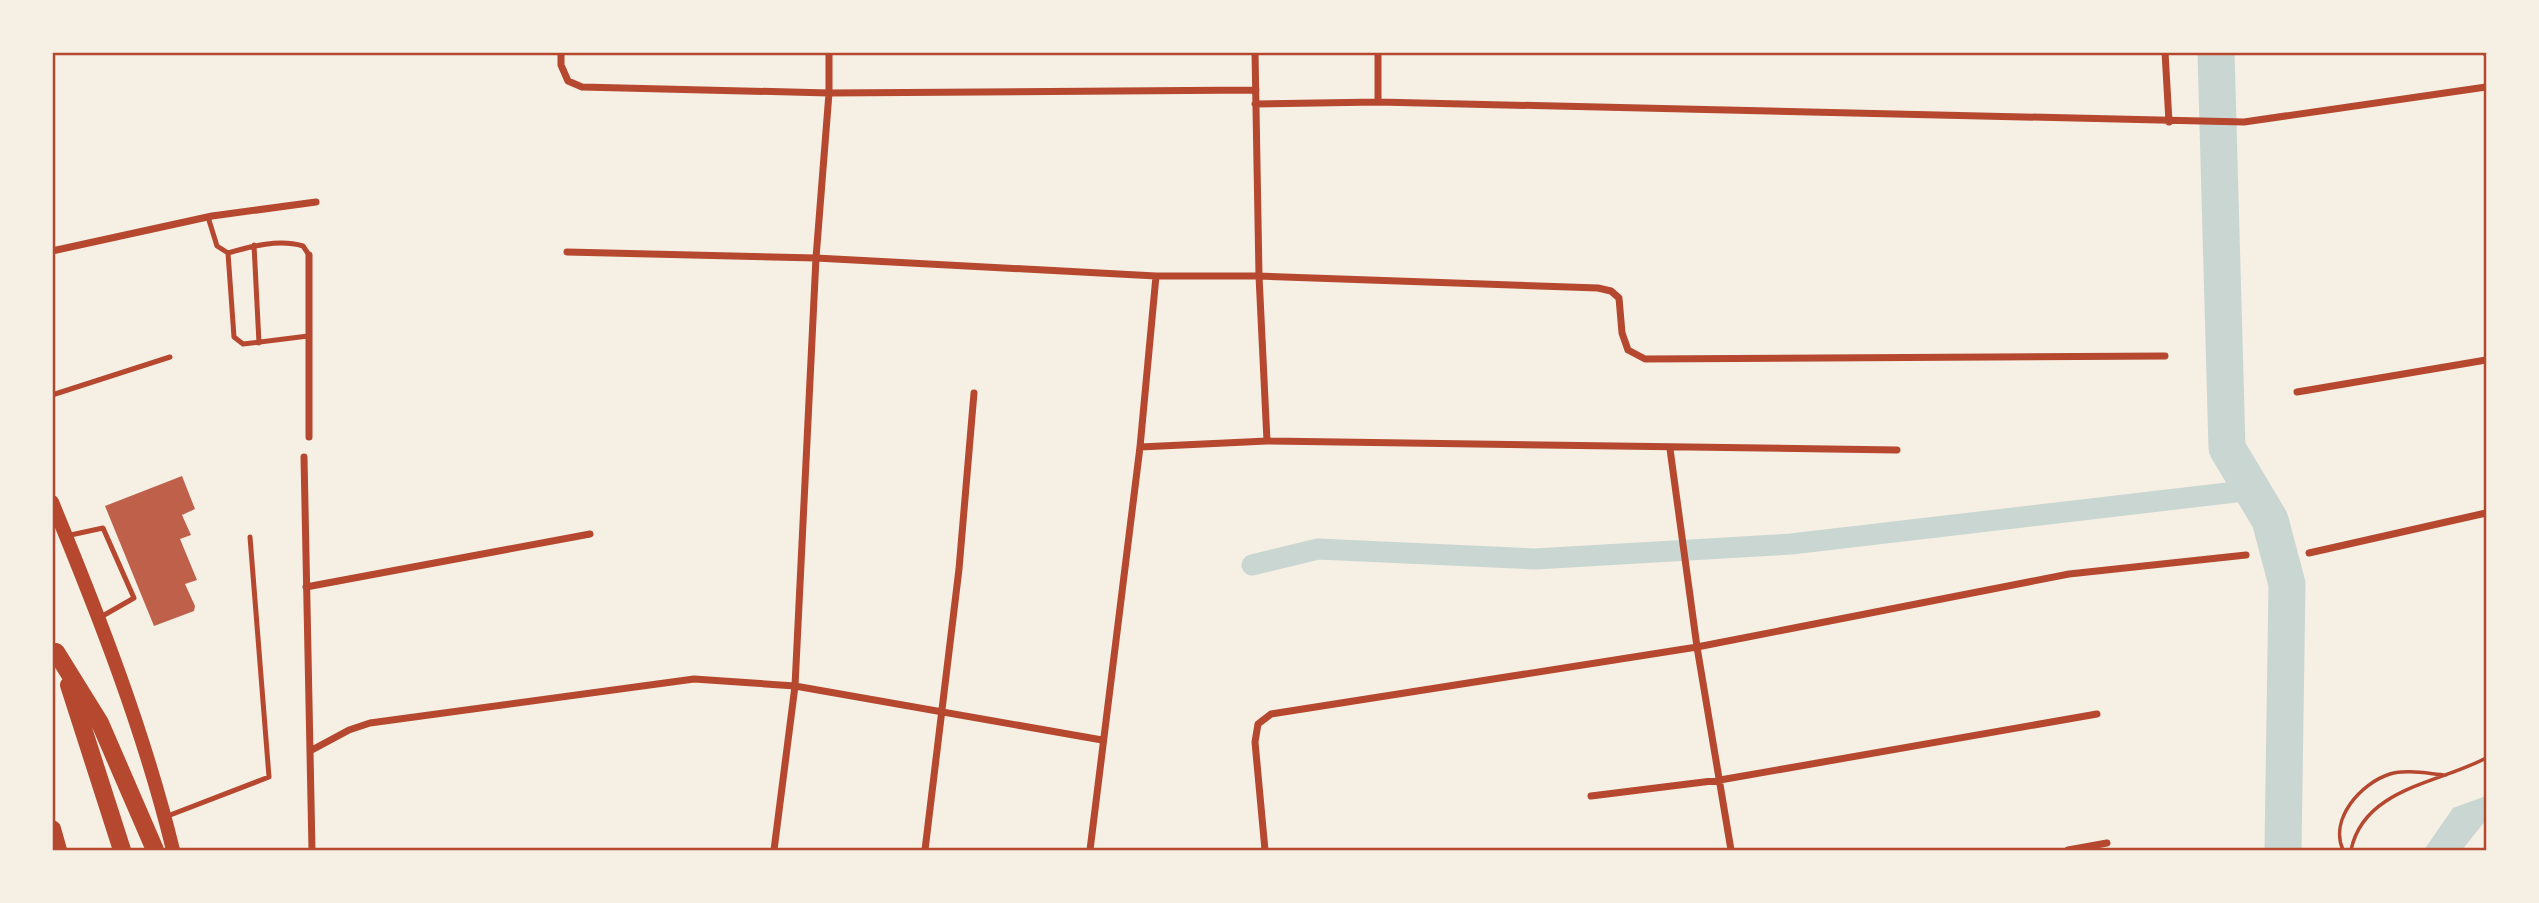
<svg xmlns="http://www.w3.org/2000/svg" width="2539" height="903" font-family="'Fira Sans',sans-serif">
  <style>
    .water { fill: #c9d6d2 }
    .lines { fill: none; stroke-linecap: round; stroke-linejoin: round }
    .canal { stroke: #c9d6d2; stroke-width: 21 }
    .river { stroke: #c9d6d2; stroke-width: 37 }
    .building { fill: #bf614a }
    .path { stroke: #b5482f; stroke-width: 3.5 }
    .service { stroke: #b5482f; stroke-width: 5 }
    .minor { stroke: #b5482f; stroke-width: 7 }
    .secondary { stroke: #b5482f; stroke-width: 14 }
    .trunk { stroke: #b5482f; stroke-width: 18 }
    .neatline { fill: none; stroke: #b5482f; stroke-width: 2.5 }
  </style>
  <rect width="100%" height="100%" fill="#f6efe4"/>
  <path class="water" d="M2486,796V820L2462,850H2424L2453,808Z"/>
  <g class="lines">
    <path class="canal" d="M1252,565L1318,549L1535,559L1791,544L2253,490"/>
    <path class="river" d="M2216,52L2227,448L2270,520L2287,584L2283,850"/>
  </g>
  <path class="building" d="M182,476L195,509L182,515L191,535L180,539L197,580L185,584L195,606L194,611L154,626L105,506Z"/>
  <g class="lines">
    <path class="path" d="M2343,850C2329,819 2361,783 2390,774C2406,769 2430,774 2446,775
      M2351,850C2364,788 2440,783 2486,758"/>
    <path class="service" d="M208,217L217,246L228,253
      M254,245L259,343
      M308,336L243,344L234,337L228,253C252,246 279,239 303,246L309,255
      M52,395L170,357
      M66,536L103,528L134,598L99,618
      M165,817L269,777L250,537"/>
    <path class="minor" d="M561,52V65L568,81L582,87L829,93L1256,90
      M1255,52L1259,276L1267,441
      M1378,52V102
      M2165,52L2169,122
      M2486,52V53
      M1255,104L1378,102L2244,122L2486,87
      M52,251L212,216L316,202
      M567,252L816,258L1156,276H1259L1598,288L1611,291L1619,298L1622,333L1628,350L1645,359L2165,356
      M309,255V437
      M2297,392L2486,360
      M1140,447L1267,441L1897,450
      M1670,449L1697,647L1731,850
      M304,457L312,850
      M2309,553L2486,513
      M306,587L590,534
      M310,751L349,730L370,723L694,679L795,686L1102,740
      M1591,796L1720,780L2097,714
      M774,850L795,686L816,258L829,93V52
      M925,850L959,569L974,393
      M1090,850L1140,447L1156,276
      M1265,850L1255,742L1258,724L1271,714L1697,647L2069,574L2246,555
      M2068,850L2107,843"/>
    <path class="secondary" d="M52,502C99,616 144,731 173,850"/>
    <path class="trunk" d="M56,652L100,723L155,850
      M69,685L122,850
      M52,829L58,850"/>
  </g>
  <rect width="2539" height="903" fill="none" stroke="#f6efe4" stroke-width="108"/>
  <rect x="54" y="54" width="2431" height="795" class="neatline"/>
</svg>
